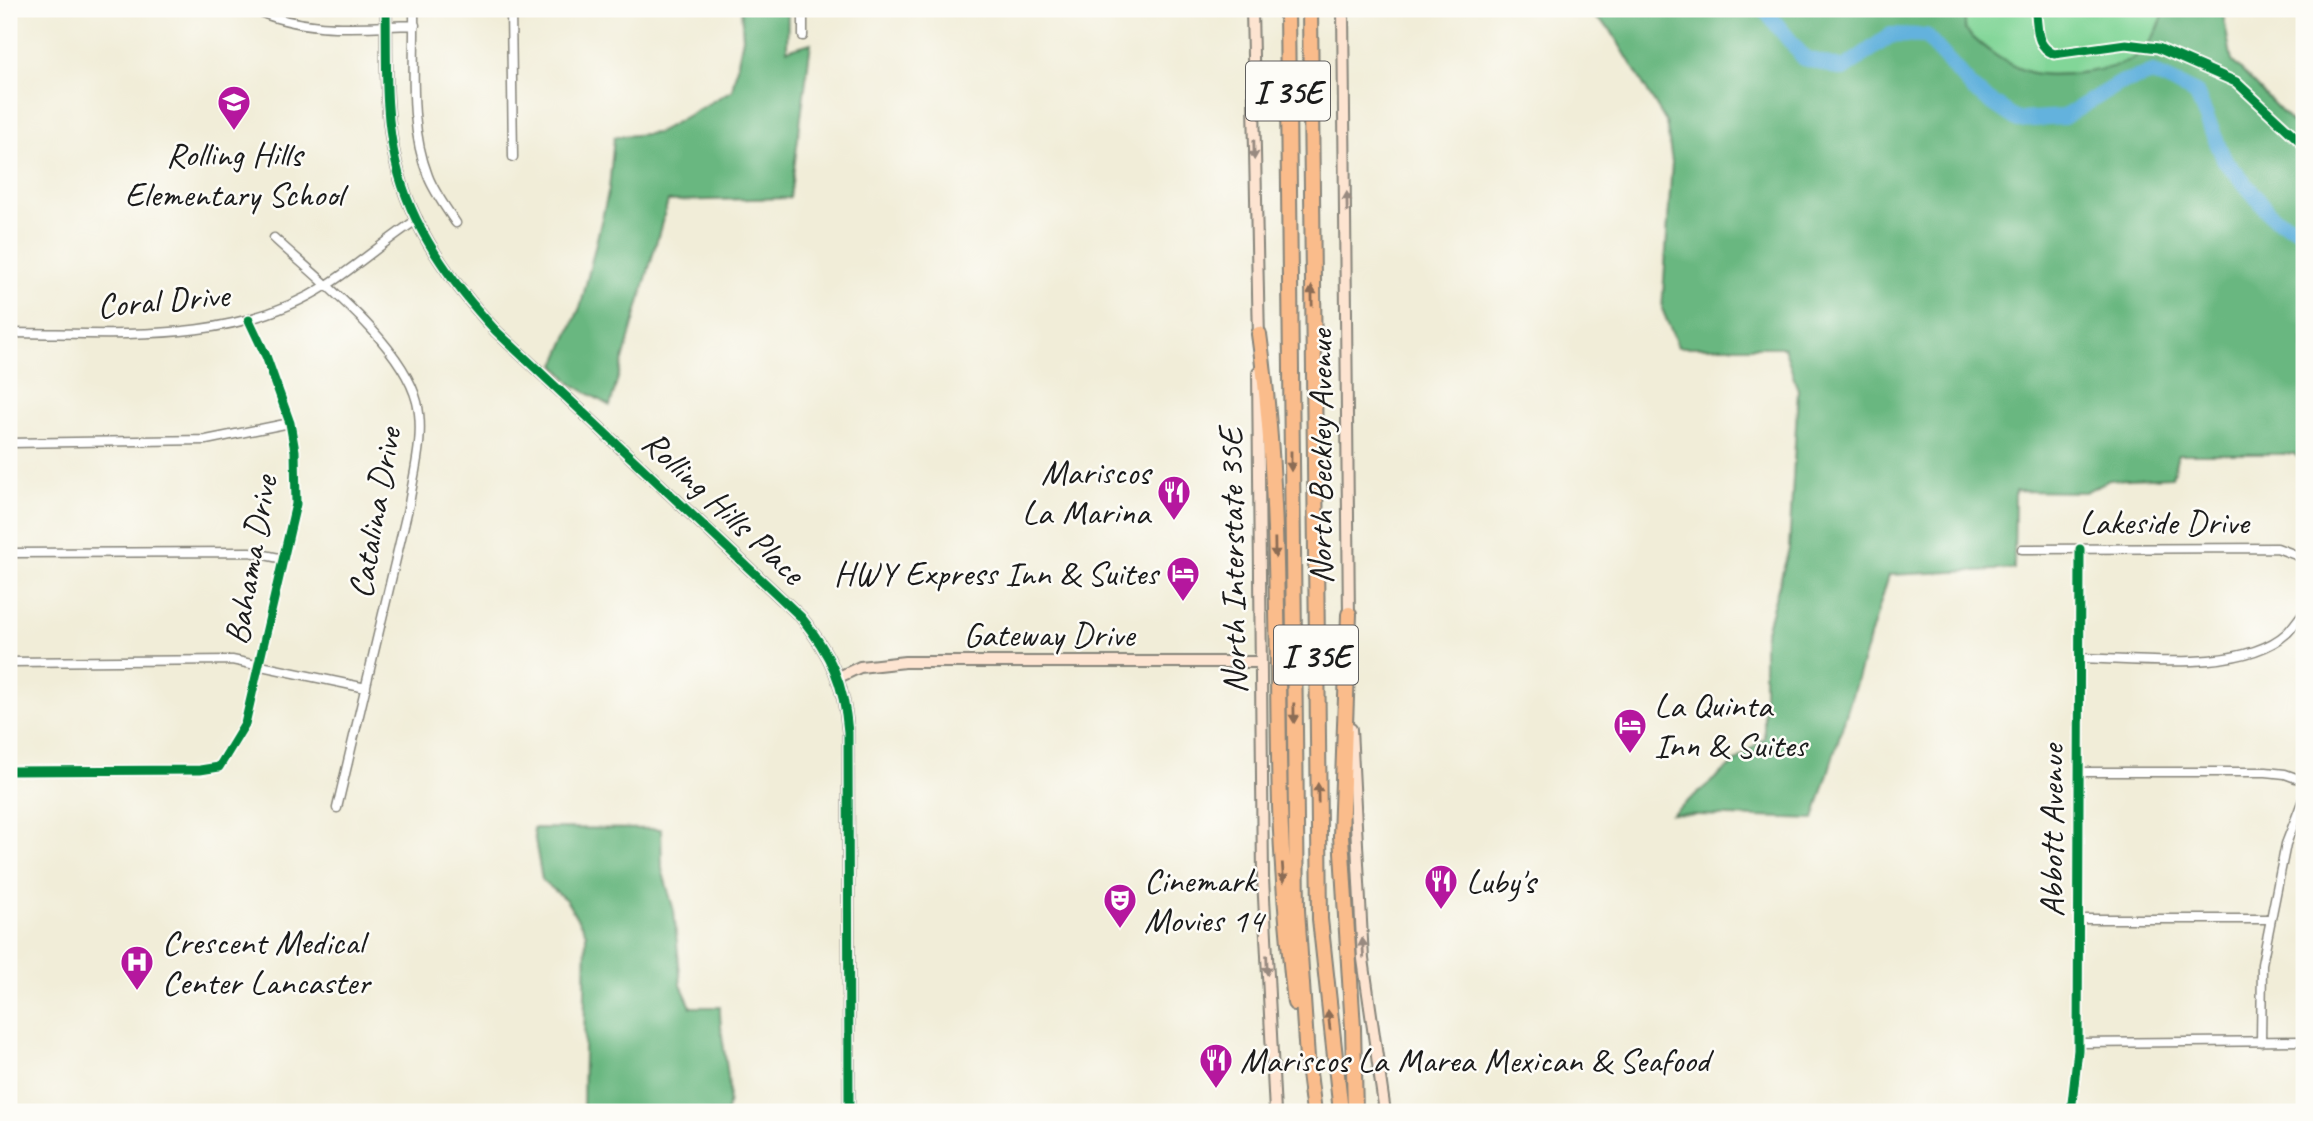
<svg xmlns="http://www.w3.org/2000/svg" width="2313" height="1121" font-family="Caveat,sans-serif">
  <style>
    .green { fill: #82d698; stroke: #4f795a; stroke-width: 2 }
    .forest { fill: #69b780; stroke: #426a4e; stroke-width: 2 }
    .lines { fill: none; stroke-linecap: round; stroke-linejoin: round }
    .river { stroke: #63b2dd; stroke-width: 16 }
    .street-casing { stroke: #86847a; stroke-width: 11 }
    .secondary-casing { stroke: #86847a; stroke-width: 14 }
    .highway-casing { stroke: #86847a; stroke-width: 18 }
    .street { stroke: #fff; stroke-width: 8 }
    .secondary { stroke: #fde4d1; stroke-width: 10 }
    .highway { stroke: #fabc8b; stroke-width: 14 }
    .cycleway-casing { stroke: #fdfcf7; stroke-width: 13 }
    .cycleway { stroke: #00873e; stroke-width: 9 }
    .oneway { fill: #988a80 }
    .oneway2 { fill: #8b6c54 }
    .labels { text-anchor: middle; stroke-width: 5; stroke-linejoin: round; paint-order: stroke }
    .shield { fill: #fdfcf7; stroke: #605f5e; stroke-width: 2 }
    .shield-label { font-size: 33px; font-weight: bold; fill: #1c1c1c }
    .poi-label { font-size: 35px; fill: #1c1c1c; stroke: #fdfcf7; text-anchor: start }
    .street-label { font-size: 35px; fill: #1c1c1c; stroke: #fdfcf7 }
  </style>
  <rect width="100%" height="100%" fill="#fdfcf7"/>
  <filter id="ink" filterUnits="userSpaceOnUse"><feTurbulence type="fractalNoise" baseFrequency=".0143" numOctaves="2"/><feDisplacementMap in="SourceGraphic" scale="14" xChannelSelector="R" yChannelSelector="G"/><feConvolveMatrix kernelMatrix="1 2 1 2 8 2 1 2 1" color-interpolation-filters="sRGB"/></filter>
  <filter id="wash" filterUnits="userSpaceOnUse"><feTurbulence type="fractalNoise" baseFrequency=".00686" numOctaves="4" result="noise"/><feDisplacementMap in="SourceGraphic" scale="28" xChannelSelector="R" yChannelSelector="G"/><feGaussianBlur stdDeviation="1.57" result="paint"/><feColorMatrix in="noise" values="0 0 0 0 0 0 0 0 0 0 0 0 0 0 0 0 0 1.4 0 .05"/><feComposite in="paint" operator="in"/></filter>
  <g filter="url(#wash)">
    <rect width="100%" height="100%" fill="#f1edd8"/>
    <path class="green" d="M1965,9H2164C2163,25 2148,48 2134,58C2114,71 2057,78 2033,73C2009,68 1982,47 1965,30Z"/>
    <path class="forest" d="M741,9H788L787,50L811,43L790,198L668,201L610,406L572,384L555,365L581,305L609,189L614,137L657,133L732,90L743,38Z
      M1584,9H1965V30C1982,47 2009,68 2033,73C2057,78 2114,71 2134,58C2148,48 2163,25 2164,9H2222L2232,61L2304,135V462L2294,454H2178L2172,477L2109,480L2085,492L2015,491L2014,569L1889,575L1814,819L1672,814L1764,738V638L1789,549L1798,390L1784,347H1678L1662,309L1672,162L1666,122L1610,29Z
      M533,828L661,829L662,869L674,911L681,985L691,1007H720C719,1042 734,1078 727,1112H583L586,933L566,900L542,880Z"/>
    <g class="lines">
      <path class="river" d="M1764,9L1804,58L1843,69L1891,35L1926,36L1975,91L2018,120L2064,117L2120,83L2153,73L2196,93L2224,159L2273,217L2304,232"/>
    </g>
  </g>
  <g filter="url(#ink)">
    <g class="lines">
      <defs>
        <path id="street" d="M253,9C304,33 359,27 415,25
          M414,9C415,63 408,125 428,176C434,192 446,208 456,223
          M511,9L513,157
          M803,9V36
          M274,238C318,279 402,343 417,402C425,435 414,472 409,504L337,808
          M9,333C115,333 233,346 327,285C358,265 386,240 418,219
          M9,443L206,440L290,423
          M2022,549L2277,548L2304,558
          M9,553L250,552L284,559
          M2080,658C2137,659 2242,674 2287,633C2293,627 2298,619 2304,612
          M9,662L232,660L366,688
          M9,771L200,770L219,767L245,724L296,504L295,451L290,423L266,356L249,320
          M2079,772H2266L2285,774L2304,781
          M2079,919H2271
          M2261,1042L2262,964L2286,844L2304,797
          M2078,1043L2304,1041
          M2071,1112L2078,1050L2080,549"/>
        <path id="secondary" d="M386,9C387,60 384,113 396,163C411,228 452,283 496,331L801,617C831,655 844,683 848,732L849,1112
          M1252,9L1259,340
          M1343,9L1349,618
          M1258,373L1263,878L1275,1112
          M839,677L860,667L905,662H1261
          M1351,729L1363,959L1385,1112"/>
        <path id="highway" d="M1287,9L1297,910L1307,1058L1314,1112
          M1310,9L1320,919L1341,1112
          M1259,334C1281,490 1276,649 1280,806C1282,872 1288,938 1295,1003
          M1349,614L1341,836L1353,1028L1355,1112"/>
      </defs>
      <use href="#street" class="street-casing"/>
      <use href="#secondary" class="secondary-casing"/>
      <use href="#highway" class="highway-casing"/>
      <use href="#street" class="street"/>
      <use href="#secondary" class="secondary"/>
      <use href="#highway" class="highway"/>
      <defs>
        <path id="cycleway" d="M386,9C387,60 384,113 396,163C411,228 452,283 496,331L801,617C831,655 844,683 848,732L849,1112
          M2035,9C2039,27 2034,45 2054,54L2126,44L2158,48L2236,82L2304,145
          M9,771L200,770L219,767L245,724L296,504L295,451L290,423L266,356L249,320
          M2071,1112L2078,1050L2080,549"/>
      </defs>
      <use href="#cycleway" class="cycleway-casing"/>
      <use href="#cycleway" class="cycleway"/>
    </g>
    <defs><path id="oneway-solid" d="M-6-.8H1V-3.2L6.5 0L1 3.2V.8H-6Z" transform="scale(1.75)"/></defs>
    <g class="oneway">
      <use href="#oneway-solid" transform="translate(1254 150) rotate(89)"/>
      <use href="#oneway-solid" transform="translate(1347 202) rotate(-91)"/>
      <use href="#oneway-solid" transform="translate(1363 948) rotate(-94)"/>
      <use href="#oneway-solid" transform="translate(1267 965) rotate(88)"/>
    </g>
    <g class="oneway2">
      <use href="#oneway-solid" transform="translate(1312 296) rotate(-91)"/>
      <use href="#oneway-solid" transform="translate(1291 461) rotate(90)"/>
      <use href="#oneway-solid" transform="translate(1275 548) rotate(89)"/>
      <use href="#oneway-solid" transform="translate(1294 713) rotate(89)"/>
      <use href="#oneway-solid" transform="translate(1318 793) rotate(-91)"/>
      <use href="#oneway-solid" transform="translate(1283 873) rotate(86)"/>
      <use href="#oneway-solid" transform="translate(1329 1020) rotate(-96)"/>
    </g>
  </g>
  <defs>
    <symbol id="school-pin" viewBox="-11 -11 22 30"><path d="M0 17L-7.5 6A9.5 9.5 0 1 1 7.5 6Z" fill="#b5179e" stroke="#fdfcf7"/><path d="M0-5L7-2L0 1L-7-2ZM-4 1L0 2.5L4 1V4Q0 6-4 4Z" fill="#fff"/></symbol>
    <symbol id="restaurant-pin" viewBox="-11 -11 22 30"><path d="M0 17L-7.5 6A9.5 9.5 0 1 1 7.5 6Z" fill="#b5179e" stroke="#fdfcf7"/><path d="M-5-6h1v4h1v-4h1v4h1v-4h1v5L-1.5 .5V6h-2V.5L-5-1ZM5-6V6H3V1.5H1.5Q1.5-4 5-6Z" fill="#fff"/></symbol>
    <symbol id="hotel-pin" viewBox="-11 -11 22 30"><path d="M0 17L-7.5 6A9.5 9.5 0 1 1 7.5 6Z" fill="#b5179e" stroke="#fdfcf7"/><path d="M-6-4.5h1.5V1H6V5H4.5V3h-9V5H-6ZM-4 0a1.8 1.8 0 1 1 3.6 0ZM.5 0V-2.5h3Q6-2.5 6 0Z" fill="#fff"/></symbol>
    <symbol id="theatre-pin" viewBox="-11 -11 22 30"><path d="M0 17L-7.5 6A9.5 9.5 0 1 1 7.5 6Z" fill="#b5179e" stroke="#fdfcf7"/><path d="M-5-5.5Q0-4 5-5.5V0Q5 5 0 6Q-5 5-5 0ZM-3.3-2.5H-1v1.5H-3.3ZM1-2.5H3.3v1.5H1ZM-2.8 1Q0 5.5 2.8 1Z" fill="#fff"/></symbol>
    <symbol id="hospital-pin" viewBox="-11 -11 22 30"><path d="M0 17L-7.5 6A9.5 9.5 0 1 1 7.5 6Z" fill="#b5179e" stroke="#fdfcf7"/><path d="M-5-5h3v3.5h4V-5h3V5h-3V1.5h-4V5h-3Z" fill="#fff"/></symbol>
  </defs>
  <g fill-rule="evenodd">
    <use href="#school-pin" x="215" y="83" width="38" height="52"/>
    <use href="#restaurant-pin" x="1155" y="473" width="38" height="52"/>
    <use href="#hotel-pin" x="1164" y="554" width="38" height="52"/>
    <use href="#hotel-pin" x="1611" y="706" width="38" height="52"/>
    <use href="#restaurant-pin" x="1422" y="862" width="38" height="52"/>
    <use href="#theatre-pin" x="1101" y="881" width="38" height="52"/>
    <use href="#hospital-pin" x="118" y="943" width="38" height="52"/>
    <use href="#restaurant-pin" x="1197" y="1041" width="38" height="52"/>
  </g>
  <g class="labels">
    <g class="shield">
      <rect x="1246" y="61.5" width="84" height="59" rx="5"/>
      <rect x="1274" y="625.5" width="84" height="59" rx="5"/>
    </g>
    <g class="shield-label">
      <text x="1288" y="103">I 35E</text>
      <text x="1316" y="667">I 35E</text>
    </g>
    <g class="poi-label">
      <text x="234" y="166" text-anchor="middle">Rolling Hills<tspan x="234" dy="40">Elementary School</tspan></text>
      <text x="1150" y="484" text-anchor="end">Mariscos<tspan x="1150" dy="40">La Marina</tspan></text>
      <text x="1158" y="585" text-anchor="end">HWY Express Inn &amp; Suites</text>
      <text x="1654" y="717">La Quinta<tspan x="1654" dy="40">Inn &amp; Suites</tspan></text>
      <text x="1144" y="892">Cinemark<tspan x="1144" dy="40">Movies 14</tspan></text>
      <text x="1466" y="893">Luby's</text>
      <text x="162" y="954">Crescent Medical<tspan x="162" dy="40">Center Lancaster</tspan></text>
      <text x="1240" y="1072">Mariscos La Marea Mexican &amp; Seafood</text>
    </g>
    <g class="street-label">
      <text transform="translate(163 300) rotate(-5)" y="12">Coral Drive</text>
      <text transform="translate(1320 457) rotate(-90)" y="12">North Beckley Avenue</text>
      <text transform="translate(724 507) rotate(43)" y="12">Rolling Hills Place</text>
      <text transform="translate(374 513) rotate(-80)" y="12">Catalina Drive</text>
      <text x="2164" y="534">Lakeside Drive</text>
      <text transform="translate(250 560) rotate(-80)" y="12">Bahama Drive</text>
      <text transform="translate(1232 561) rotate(-91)" y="12">North Interstate 35E</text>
      <text x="1049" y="646">Gateway Drive</text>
      <text transform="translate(2051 831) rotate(-90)" y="12">Abbott Avenue</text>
    </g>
  </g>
  <rect width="2313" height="1121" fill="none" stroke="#fdfcf7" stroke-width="35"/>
</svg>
